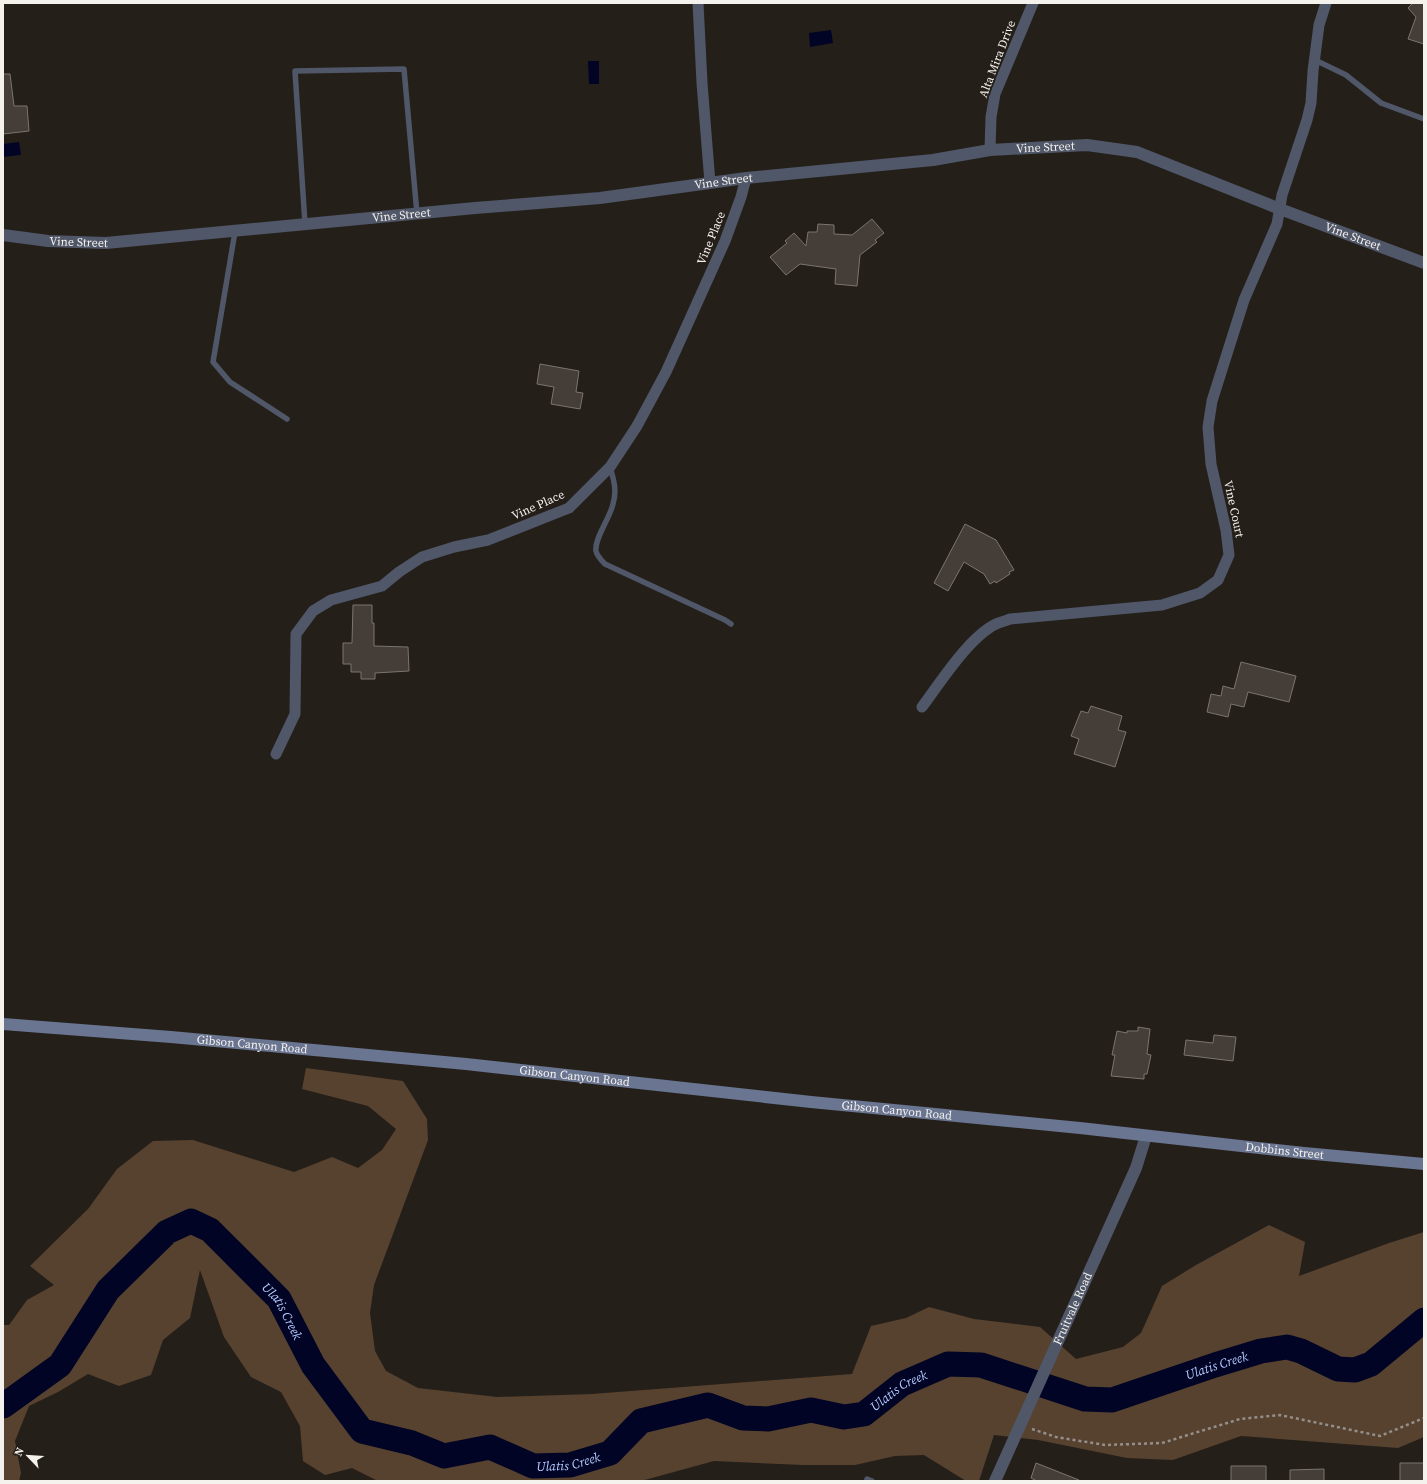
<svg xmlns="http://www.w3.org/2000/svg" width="1427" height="1484" font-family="'Source Serif 4',serif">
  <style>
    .green { fill: #57422f }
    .water { fill: #010424 }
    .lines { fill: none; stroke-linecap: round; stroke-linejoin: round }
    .river { stroke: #010424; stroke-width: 25 }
    .building { fill: #453e38; stroke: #7c746e }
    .path { stroke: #948f8b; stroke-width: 2.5; stroke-dasharray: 3 3; stroke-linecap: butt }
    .service { stroke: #4f5768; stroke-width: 5.5 }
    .minor { stroke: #4f5768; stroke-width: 11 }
    .tertiary { stroke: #4f5768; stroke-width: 12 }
    .secondary { stroke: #697591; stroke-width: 12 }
    .labels { text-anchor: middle; stroke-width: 4; stroke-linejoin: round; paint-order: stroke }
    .street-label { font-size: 12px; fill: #f5f1ed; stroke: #251f1a }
    .water-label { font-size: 13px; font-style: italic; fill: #b4caff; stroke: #251f1a }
  </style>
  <rect width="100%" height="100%" fill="#251f1a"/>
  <path class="green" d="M306,1068L403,1081L427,1119L428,1140L374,1285L370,1313L375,1351L386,1371L418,1388L497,1397L592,1394L852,1374L871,1326L906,1318L929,1307L974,1319L1040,1327L1076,1359L1123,1347L1141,1333L1162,1286L1196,1265L1269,1225L1305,1242L1299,1276L1389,1243L1424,1232V1437L1398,1448L1241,1436L1173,1460L1127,1458L1038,1440L994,1435L979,1481H966L924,1455L895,1456L855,1465H803L714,1461L641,1481H378L352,1468L325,1475L303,1461L300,1426L281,1392L251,1377L224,1337L200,1270L190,1318L163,1340L151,1375L119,1386L88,1374L58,1392L29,1406L15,1441L21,1473L19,1481H3V1325H9L27,1300L54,1285L30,1266L88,1209L117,1169L153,1141L193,1140L294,1172L332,1157L358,1168L382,1150L396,1129L368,1106L302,1089Z"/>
  <path class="water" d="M831,30L833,43L810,47L809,33Z
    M588,61H599V84H589Z
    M19,142L21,155L3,157V144Z"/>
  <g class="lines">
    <path class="river" id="s1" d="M3,1406L60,1365L108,1290L167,1232L191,1221L210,1230L279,1299L313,1365L362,1431L412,1443L444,1456L490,1447L533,1466L570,1465L610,1453L641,1421L708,1405L743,1418L768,1419L811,1410L844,1417L864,1414L902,1384L948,1364L981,1365L1085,1399L1112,1400L1215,1365L1261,1351L1287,1347L1301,1351L1338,1369L1355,1370L1371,1364L1424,1320"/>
  </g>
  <path class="building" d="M1413,3H1424V44L1408,39L1416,17L1408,8Z
    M3,74H10L14,106H27L29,131L3,134Z
    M872,219L884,233L875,240L877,242L860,255L857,286L835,284L836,269L800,264L786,275L770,257L787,243L785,241L794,233L806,246L808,232H817L818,224L834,225V234L852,235Z
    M540,364L579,371L576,392L583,393L580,409L551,404L554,387L537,384Z
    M965,524L996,540L1014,570L1009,572L1010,574L996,583L995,581L990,584L984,574L964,562L948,591L934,583Z
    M353,605H372V623H374V646L408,647L409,671L375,673V679H361V672H351V664H343V643H352Z
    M1241,662L1296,676L1289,702L1248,692L1244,707L1231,704L1228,717L1207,712L1211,694L1221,696L1223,686L1234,689Z
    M1091,706L1122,716L1118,730L1126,732L1115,767L1074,754L1079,739L1071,736L1081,711L1088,713Z
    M1138,1027L1150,1029L1147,1054L1151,1055L1147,1074H1144V1079L1111,1076L1115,1055H1112L1117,1031L1127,1033V1031H1138Z
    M1214,1035L1236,1037L1233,1061L1184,1055L1186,1040L1213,1043Z
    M1036,1463L1079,1480V1481H1037L1031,1478Z
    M1400,1463H1424V1481H1400Z
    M1231,1466H1266V1481H1231Z
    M1324,1469V1481H1290V1470Z"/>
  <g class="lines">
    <path class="path" d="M1032,1429L1056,1437L1105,1445L1162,1443L1240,1419L1280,1415L1380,1436L1424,1418"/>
    <path class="service" d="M1315,60L1346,75L1381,103L1424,119
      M305,224L295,71L404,69L417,214
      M235,232L213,362L230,382L287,419
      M610,467C614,480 617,491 613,504C610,518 594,539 596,551C597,556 601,560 605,564L725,620L731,624
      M867,1479L872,1481"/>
    <path class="minor" d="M698,3L702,83L710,183
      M990,150L991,117L995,94L1033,3
      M922,707C940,683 969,637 996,624C1000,622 1006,621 1010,619L1162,605L1200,593L1218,580L1229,555L1226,530L1211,464L1208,427L1212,401L1244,300L1277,224L1282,195L1307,120L1311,103L1313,71L1319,25L1326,3
      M276,754L295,714L296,634L313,611L331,600L382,586L399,572L422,557L454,547L488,540L569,508L610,467L637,426L666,372L725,241L741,197L746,178"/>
    <g class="tertiary">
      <path id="s2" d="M3,235L48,241L106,243L475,208L600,198L746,178L933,160L990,150L1087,145L1137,152L1280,209L1424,263"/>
      <path id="s3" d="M995,1481L1136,1168L1146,1136"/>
    </g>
    <path class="secondary" id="s4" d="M3,1024L171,1037L466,1064L811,1102L1080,1128L1304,1153L1424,1164"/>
  </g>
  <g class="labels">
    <g class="street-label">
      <text transform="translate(997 59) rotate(-69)" y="4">Alta Mira Drive</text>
      <text dy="4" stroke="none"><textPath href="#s2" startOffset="1048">Vine Street</textPath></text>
      <text dy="4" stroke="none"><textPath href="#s2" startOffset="724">Vine Street</textPath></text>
      <text dy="4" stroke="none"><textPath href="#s2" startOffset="400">Vine Street</textPath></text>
      <text dy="4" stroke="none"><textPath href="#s2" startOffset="1372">Vine Street</textPath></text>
      <text transform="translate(711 238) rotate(-68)" y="4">Vine Place</text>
      <text dy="4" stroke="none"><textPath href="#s2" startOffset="76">Vine Street</textPath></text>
      <text transform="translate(538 505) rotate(-24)" y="4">Vine Place</text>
      <text transform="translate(1234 509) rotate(78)" y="4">Vine Court</text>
      <text dy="4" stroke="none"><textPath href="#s4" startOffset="250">Gibson Canyon Road</textPath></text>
      <text dy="4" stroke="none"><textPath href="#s4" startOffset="574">Gibson Canyon Road</textPath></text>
      <text dy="4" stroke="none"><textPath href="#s4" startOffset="898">Gibson Canyon Road</textPath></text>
      <text dy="4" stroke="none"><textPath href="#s4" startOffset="1288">Dobbins Street</textPath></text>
      <text dy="4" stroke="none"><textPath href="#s3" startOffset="189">Fruitvale Road</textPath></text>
    </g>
    <g class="water-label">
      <text dy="5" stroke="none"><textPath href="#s1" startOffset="399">Ulatis Creek</textPath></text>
      <text dy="5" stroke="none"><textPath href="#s1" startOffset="1454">Ulatis Creek</textPath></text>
      <text dy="5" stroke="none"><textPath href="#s1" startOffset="1118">Ulatis Creek</textPath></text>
      <text dy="5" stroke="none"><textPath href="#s1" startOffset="759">Ulatis Creek</textPath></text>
    </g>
  </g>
  <rect width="1427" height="1484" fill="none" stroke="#f5f1ed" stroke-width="8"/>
  <g transform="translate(28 1456) rotate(295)" stroke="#251f1a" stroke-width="3" paint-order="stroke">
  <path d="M0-3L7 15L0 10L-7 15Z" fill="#f5f1ed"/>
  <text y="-6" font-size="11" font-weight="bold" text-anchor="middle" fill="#f5f1ed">N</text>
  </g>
</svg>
